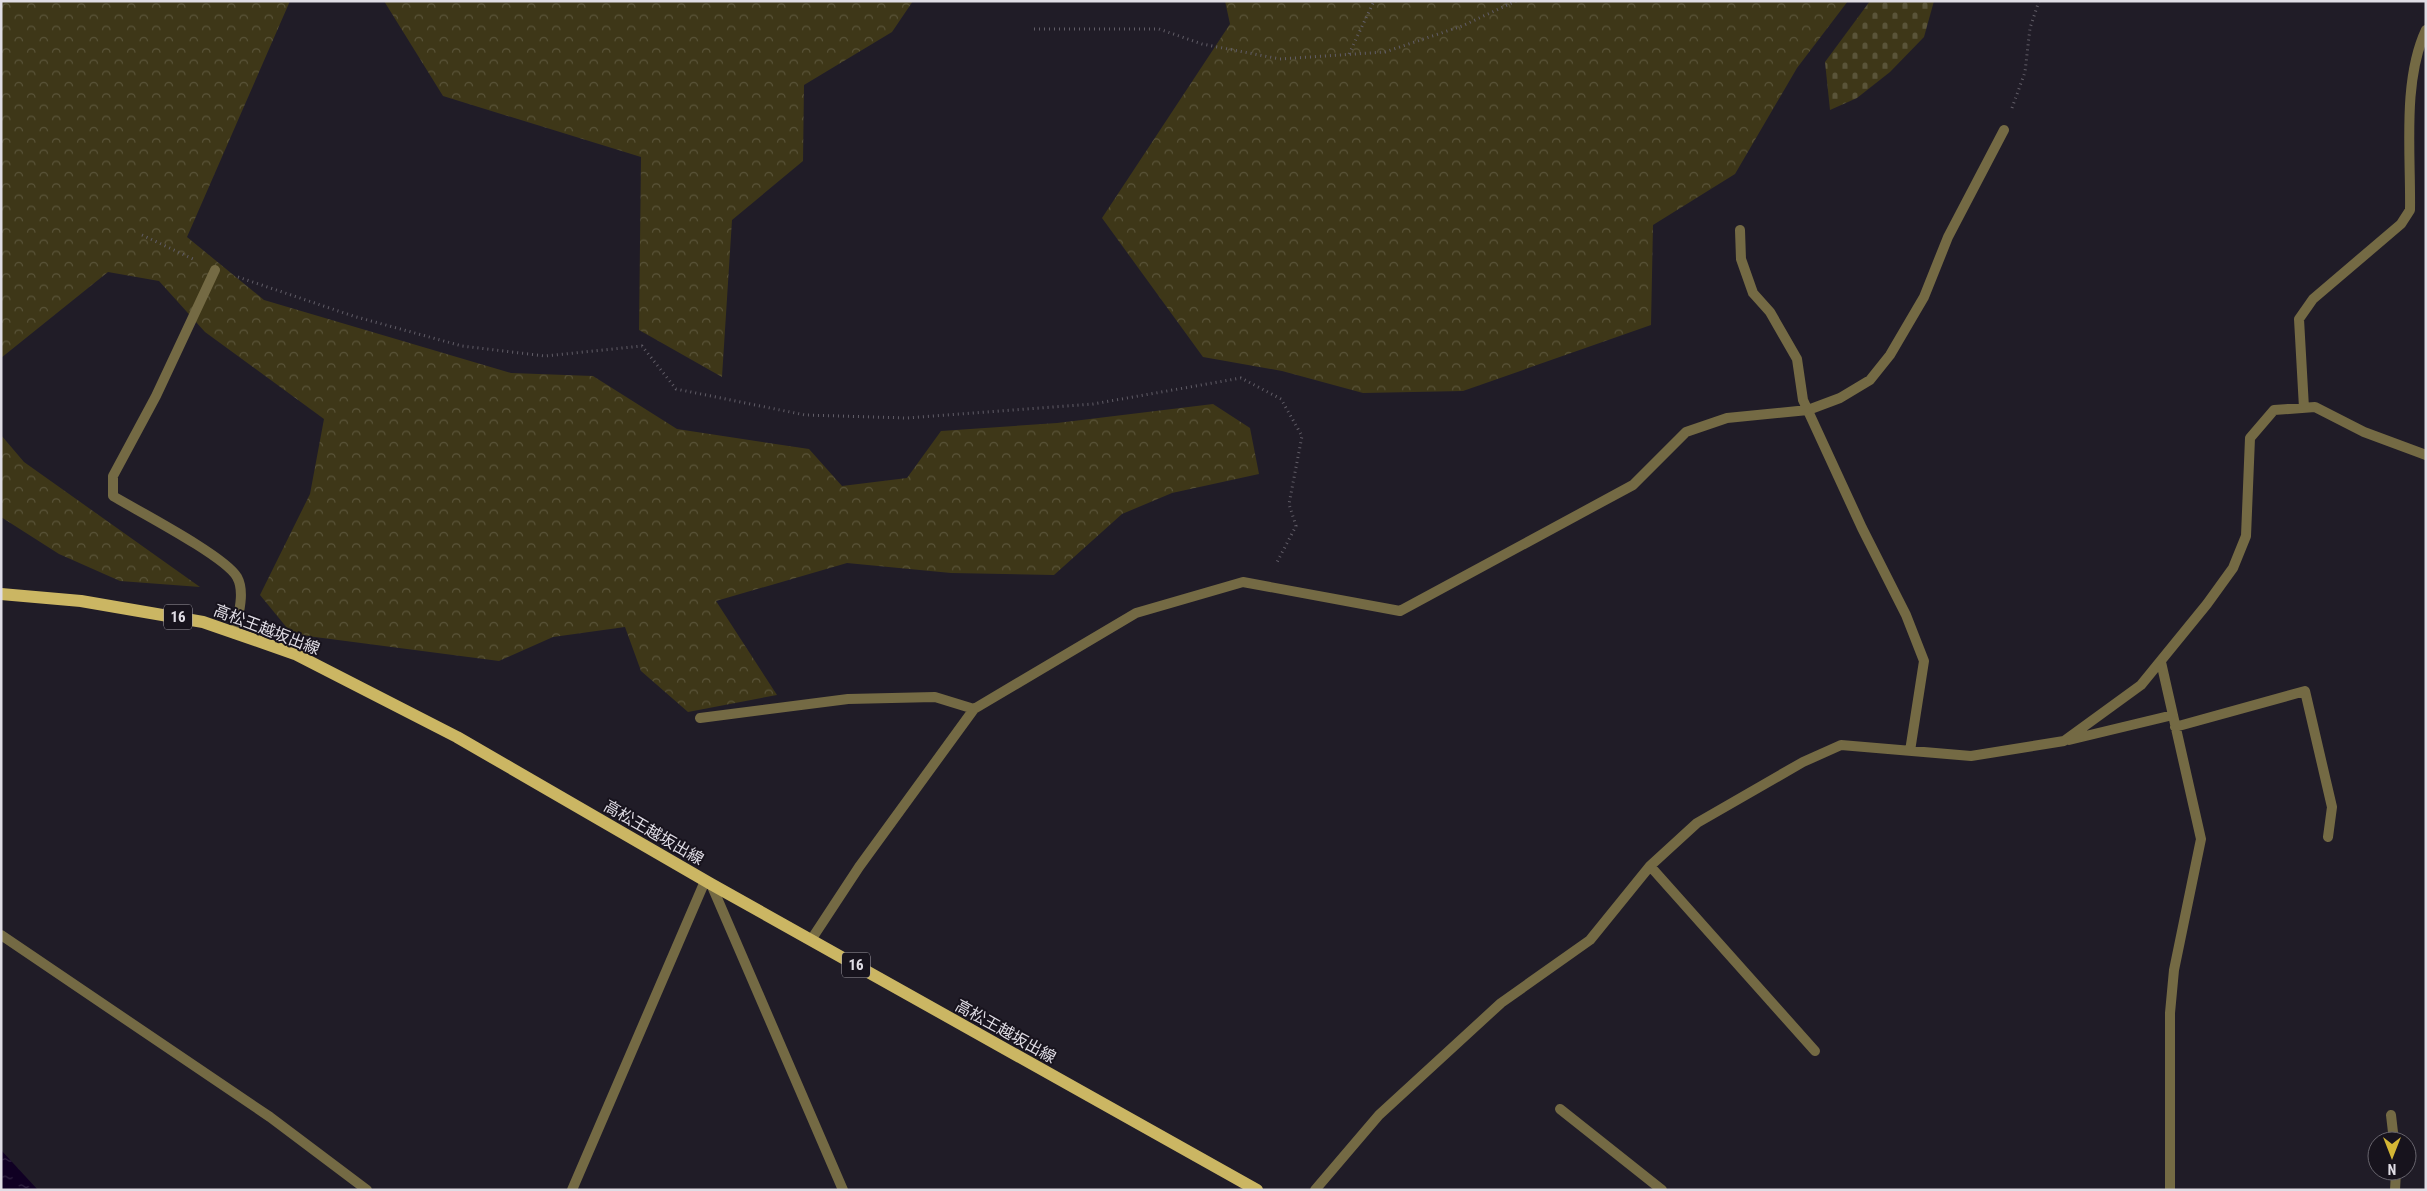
<svg xmlns="http://www.w3.org/2000/svg" width="2427" height="1191" font-family="'Roboto Condensed','Noto Sans JP',sans-serif">
  <style>
    .forest { fill: url(#forest-crowns) }
    .cemetery { fill: url(#cemetery-stones) }
    .water { fill: url(#water-ripples) }
    .lines { fill: none; stroke-linecap: round; stroke-linejoin: round }
    .path { stroke: #615d67; stroke-width: 3; stroke-dasharray: 1 4; stroke-linecap: butt }
    .minor { stroke: #746a44; stroke-width: 10 }
    .primary { stroke: #cbb663; stroke-width: 12 }
    .labels { text-anchor: middle; stroke-width: 4; stroke-linejoin: round; paint-order: stroke }
    .shield { fill: #17131d; stroke: #a4a0a9; stroke-width: 1 }
    .shield-label { font-size: 15px; font-weight: bold; fill: #e0dde5 }
    .street-label { font-size: 16px; fill: #e0dde5; stroke: #17131d }
  </style>
  <defs>
    <pattern id="forest-crowns" width="20" height="18" patternUnits="userSpaceOnUse" patternTransform="scale(1.25)"><rect width="20" height="18" fill="#3e3718"/><path d="M2 6a3 3 0 1 1 6 0M12 15a3 3 0 1 1 6 0" fill="none" stroke="#5a5439"/></pattern>
    <pattern id="cemetery-stones" width="16" height="16" patternUnits="userSpaceOnUse" patternTransform="scale(1.25)"><rect width="16" height="16" fill="#3e3718"/><path d="M2 7V4a2 2 0 0 1 4 0v3zM10 15v-3a2 2 0 0 1 4 0v3z" fill="#5a5439"/></pattern>
    <pattern id="water-ripples" width="26" height="14" patternUnits="userSpaceOnUse" patternTransform="scale(1.25)"><rect width="26" height="14" fill="#100023"/><path d="M2 4q2-2 4 0t4 0M15 11q2-2 4 0t4 0" fill="none" stroke="#322543"/></pattern>
  </defs>
  <rect width="100%" height="100%" fill="#201c27"/>
  <path class="forest" d="M1,1H290L187,237L264,300L511,373L593,376L677,429L809,449L842,486L907,478L941,431L1057,423L1213,404L1250,428L1259,474L1172,493L1122,514L1054,575L951,573L847,563L716,601L777,695L688,712L641,671L625,627L553,637L499,661L292,634L260,595L310,494L324,419L205,332L159,281L108,272L1,358Z
    M384,1H913L892,32L804,85L803,161L732,220L722,377L639,330L641,157L443,96Z
    M1225,1H1848L1797,68L1735,174L1653,225L1651,325L1463,391L1363,393L1282,371L1203,357L1102,218L1230,24Z
    M1,435L24,462L200,587L120,581L59,554L1,517Z"/>
  <path class="cemetery" d="M1870,1H1934L1924,37L1890,72L1857,98L1830,110L1825,62Z"/>
  <path class="water" d="M1,1150L38,1190H1Z"/>
  <g class="lines">
    <path class="path" d="M1034,29H1159L1202,44L1280,59L1385,52L1462,26L1516,1
      M1349,54L1374,1
      M2012,108L2025,72L2030,28L2039,1
      M142,235L193,259
      M238,277L353,316L462,346L545,356L642,346L676,389L805,415L907,418L1093,404L1241,378L1281,399L1302,436L1289,504L1296,526L1276,564"/>
    <path class="minor" d="M1740,230L1741,259L1753,293L1770,312L1797,359L1803,400L1862,528L1906,615L1924,661L1910,751
      M215,270L156,396L113,476V496C138,511 225,556 237,577C246,593 237,618 235,634
      M2304,408L2299,319L2313,299L2401,224L2410,210C2411,155 2402,81 2426,30
      M2161,662L2201,839L2174,970L2170,1013V1190
      M700,718L848,699L935,697L974,709
      M2175,727L2305,691L2332,807L2328,837
      M2069,740L2173,715
      M1650,866L1815,1051
      M711,884L843,1190
      M1,935L270,1117L367,1190
      M811,940L859,867L974,709L1136,613L1243,582L1400,611L1633,485L1686,432L1727,418L1808,410L1840,398L1870,380L1890,355L1924,297L1948,237L2004,130
      M1560,1109L1662,1190
      M2391,1115L2394,1141
      M572,1190L705,881
      M1315,1190L1379,1115L1501,1003L1590,940L1650,866L1697,823L1803,762L1841,745L1971,756L2064,741L2141,685L2207,604L2233,568L2246,536L2250,438L2274,410L2315,407L2364,432L2426,455
      M2395,1190L2396,1171"/>
    <path class="primary" d="M1,594L81,601L203,622L295,654L457,737L711,884L1257,1190"/>
  </g>
  <g class="labels">
    <g class="shield">
      <rect x="164" y="604.5" width="28" height="25" rx="4"/>
      <rect x="842" y="952.5" width="28" height="25" rx="4"/>
    </g>
    <g class="shield-label">
      <text x="178" y="622">16</text>
      <text x="856" y="970">16</text>
    </g>
    <g class="street-label">
      <text transform="translate(267 629) rotate(21)" y="6">高松王越坂出線</text>
      <text transform="translate(654 832) rotate(30)" y="6">高松王越坂出線</text>
      <text transform="translate(1006 1031) rotate(29)" y="6">高松王越坂出線</text>
    </g>
  </g>
  <rect width="2427" height="1191" fill="none" stroke="#e0dde5" stroke-width="5"/>
  <g transform="translate(2392 1156) rotate(180)"><circle r="24" fill="#17131d" stroke="#67646d"/>
  <path d="M0-4L9 19L0 12L-9 19Z" fill="#d4b635"/>
  <text y="-8" font-size="14" font-weight="bold" text-anchor="middle" fill="#e0dde5">N</text>
  </g>
</svg>
